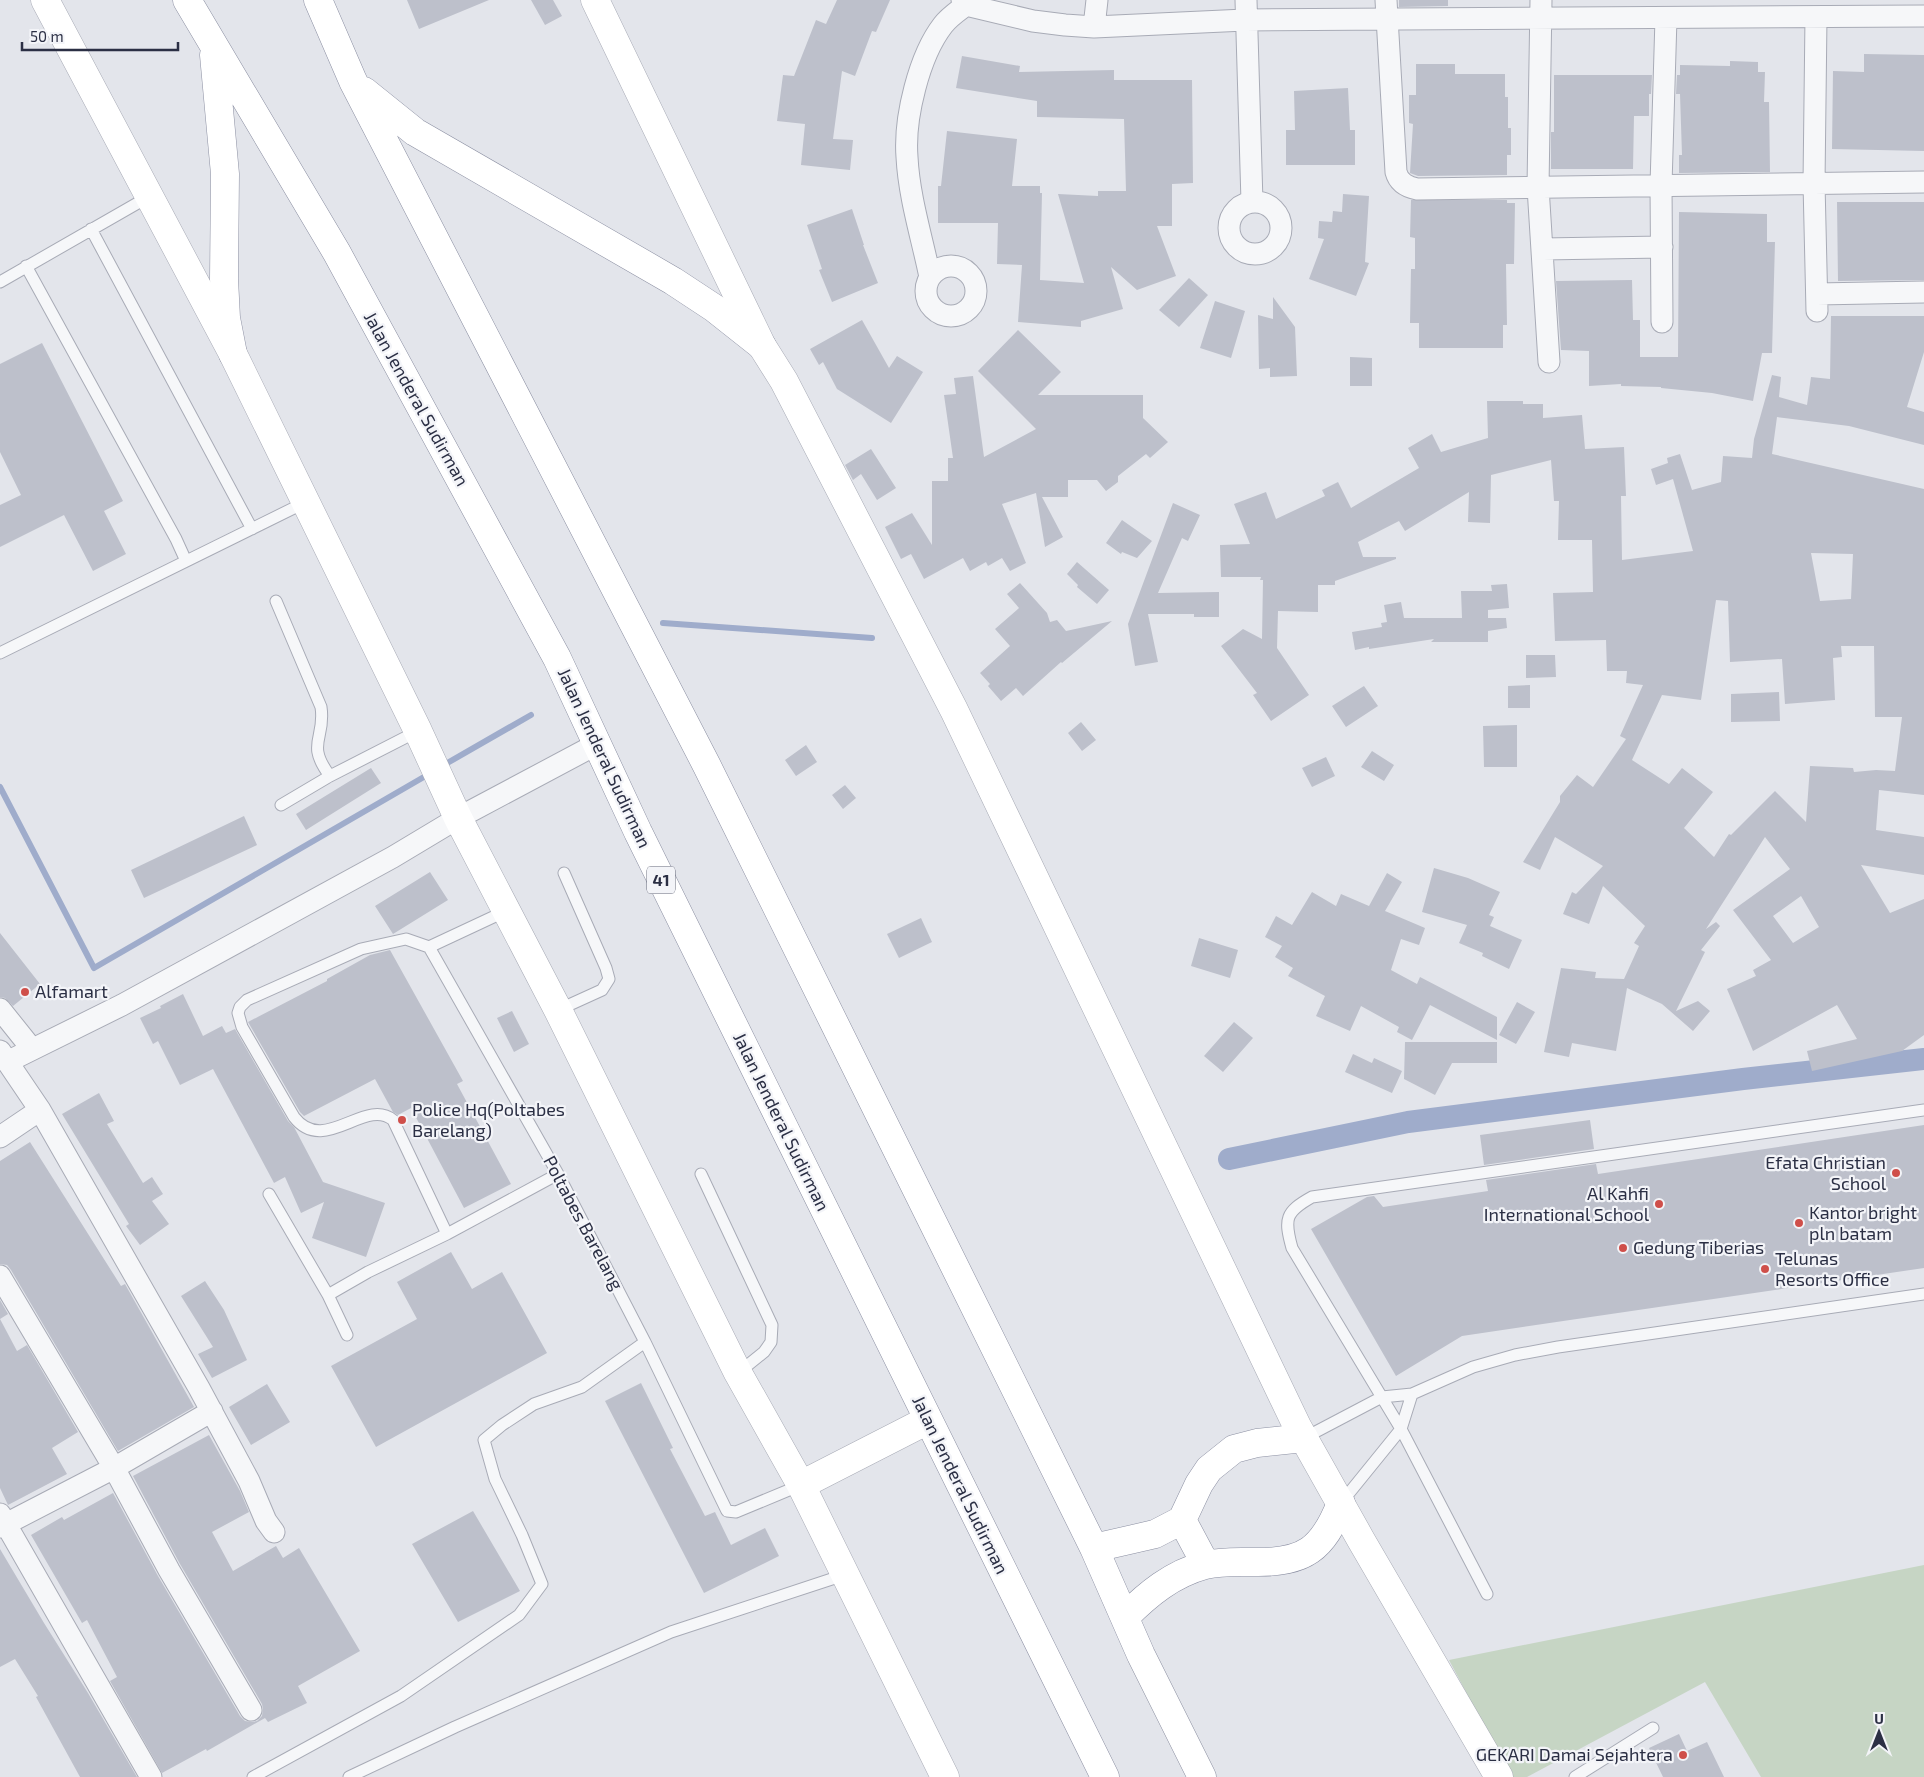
<svg xmlns="http://www.w3.org/2000/svg" width="1924" height="1777" font-family="'Exo 2',sans-serif">
  <style>
    .green { fill: #c6d5c4 }
    .lines { fill: none; stroke-linecap: round; stroke-linejoin: round }
    .stream { stroke: #9faccb; stroke-width: 6 }
    .canal { stroke: #9faccb; stroke-width: 22 }
    .building { fill: #bdc0cb; fill-rule: evenodd }
    .lane-casing { stroke: #a8abb6; stroke-width: 13 }
    .street-casing { stroke: #a8abb6; stroke-width: 23 }
    .secondary-casing { stroke: #a8abb6; stroke-width: 29 }
    .highway-casing { stroke: #8b8fa2; stroke-width: 29 }
    .lane { stroke: #f6f7f9; stroke-width: 11 }
    .street { stroke: #f6f7f9; stroke-width: 21 }
    .secondary { stroke: #fff; stroke-width: 28 }
    .highway { stroke: #fff; stroke-width: 28 }
    .poi-dot { fill: #cf4f4a; stroke: #f3f4f8; stroke-width: 2 }
    .labels { text-anchor: middle; stroke-width: 4.5; stroke-linejoin: round; paint-order: stroke }
    .shield { fill: #f3f4f8; stroke: #676a7a; stroke-width: 1 }
    .shield-label { font-size: 16px; font-weight: bold; fill: #2b2f44 }
    .street-label { font-size: 18px; fill: #2b2f44; stroke: #f3f4f8 }
    .poi-label { font-size: 18px; fill: #2b2f44; stroke: #f3f4f8; text-anchor: start }
  </style>
  <rect width="100%" height="100%" fill="#e3e5eb"/>
  <path class="green" d="M1924,1565V1777H1761L1705,1682L1527,1777H1511L1449,1660Z"/>
  <g class="lines">
    <path class="stream" d="M663,623L872,638
      M442,766L531,715
      M0,787L94,968L429,774"/>
    <path class="canal" d="M1229,1159L1408,1122L1743,1079L1924,1059"/>
  </g>
  <path class="building" d="M407,0H489L419,29Z
    M531,0H553L562,16L545,25Z
    M837,0H890L876,32L872,31L855,76L842,71L833,139L853,140L850,170L801,165L805,124L777,121L783,75L794,76L816,20L826,24Z
    M1399,0H1448V6L1399,7Z
    M1864,54L1924,55V151L1832,149L1833,71L1864,72Z
    M962,56L1020,66L1019,72L1114,70V80H1192L1193,183L1172,184V226H1157L1176,276L1137,290L1111,267L1123,309L1081,321V327L1018,322L1022,265L997,264L998,223H938V186H941L947,131L1017,139L1012,186H1040V193H1042L1040,280L1084,283L1058,194L1098,196V191H1126L1124,119L1037,117V101L956,88Z
    M1730,61L1758,62V72H1765L1764,102H1769L1770,172L1679,173V155H1682L1680,94H1676L1677,75H1680V65L1730,66Z
    M1416,64H1455V74H1505V97H1508V128H1511V155H1507V175L1418,176L1410,173L1413,124L1409,123V95H1416Z
    M1554,75H1652L1651,94H1649V116H1634L1633,169H1551V132H1554Z
    M1348,88L1350,130H1355V165H1286V130H1295L1294,91Z
    M1343,194L1369,196L1365,262L1369,263L1356,296L1309,279L1324,239L1318,238L1319,221L1332,222L1333,211L1342,212Z
    M1411,200H1507V203H1515L1514,264H1506L1507,325H1503V348H1419V323H1410L1411,269H1415V238L1410,237Z
    M1837,202H1924V280L1838,281Z
    M852,209L864,245H863L878,283L832,302L819,270L822,269L807,225Z
    M1679,212L1767,214V242H1775L1772,353H1762L1753,401L1712,393L1661,388V387L1621,386V384L1589,386V351L1561,350L1556,281L1632,280L1633,320H1640V357H1678Z
    M1189,278L1208,295L1179,327L1159,310Z
    M1273,297L1295,327L1297,376L1270,377V368L1259,369L1258,315L1273,319Z
    M1215,301L1245,311L1231,358L1200,348Z
    M1831,316H1924V352L1907,407L1924,412V445L1849,426L1777,417L1772,454L1924,489V795L1879,790L1876,830L1924,837V875L1861,865L1890,913L1924,899V1035L1902,1051L1812,1071L1807,1051L1857,1039L1837,1005L1753,1051L1727,989L1756,976L1753,970L1771,960L1733,910L1790,869L1765,837L1706,929L1716,922L1720,926L1701,950L1705,952L1676,1011L1698,1001L1710,1011L1693,1031L1662,1004L1627,988L1616,1051L1572,1043L1569,1057L1544,1052L1561,968L1596,972L1595,978L1624,979L1639,946L1634,943L1645,926L1603,886L1589,924L1563,914L1572,892L1576,894L1603,866L1555,837L1540,870L1523,862L1560,802V796L1577,775L1593,787L1626,739L1620,736L1643,685L1626,683L1627,671H1607L1606,640L1555,641L1553,593L1593,592L1592,540H1558L1559,501H1554L1551,460L1491,475L1490,523L1468,522L1469,492L1405,531L1399,521L1358,542L1363,557H1396V559L1335,581V585H1318V612L1278,611L1277,648L1309,695L1271,721L1253,695L1257,693L1221,646L1243,629L1262,639L1263,580H1260L1261,577H1221L1220,545L1250,544L1234,504L1266,492L1276,519L1325,496L1322,490L1338,482L1351,508L1419,468L1408,448L1432,434L1441,452L1488,438L1487,401H1523V404H1543V418L1582,415L1585,449L1624,447L1626,496H1621L1622,560L1693,551L1673,479L1656,485L1651,469L1668,463L1667,458L1680,454L1692,490L1721,482L1723,456L1752,458L1754,439L1772,375L1781,377L1779,397L1807,405L1811,377L1830,379ZM1811,553L1853,554L1851,599L1820,601ZM1716,600L1728,601L1730,662L1782,659L1785,704L1835,700L1833,658L1842,657L1841,646H1874L1875,717H1902L1895,771L1876,770L1854,772L1853,768L1810,766L1806,822L1775,791L1731,835L1729,834L1714,857L1684,828L1713,792L1682,768L1669,784L1632,760L1662,695L1701,700ZM1801,896L1819,927L1793,943L1773,916Z
    M862,320L889,368L897,356L923,372L891,423L837,389L823,362L819,365L810,349Z
    M1018,330L1061,372L1038,395H1143V418L1168,442L1150,458L1146,454L1118,476V482L1106,491L1097,480H1068V497H1042L1063,537L1045,547L1036,493L1002,504L1026,563L1010,571L1002,558L988,566L986,562L970,571L963,558L924,579L911,554L901,559L885,527L912,513L932,545V481H948V458H953L944,395L956,394L954,378L973,376L984,457L1036,429L978,371Z
    M42,343L123,501L104,511L126,554L93,571L64,515L0,547V505L21,495L0,452V364Z
    M1350,357L1372,358V386H1350Z
    M871,449L896,488L877,500L861,474L853,480L845,465Z
    M1173,503L1200,515L1188,541L1182,538L1158,593L1219,592V617H1194V614H1148L1158,662L1135,666L1128,624Z
    M1122,520L1152,541L1137,558L1122,552L1121,554L1106,543Z
    M1077,562L1109,590L1097,604L1077,587L1078,585L1067,574Z
    M1020,583L1047,613L1050,622L1057,620L1066,631L1112,621L1062,663L1061,662L1023,696L1016,688L1001,701L988,686L990,684L980,673L1010,646L995,629L1019,608L1007,594Z
    M1507,584L1509,608L1488,610V618H1506L1507,628L1488,631V642H1431L1434,639L1369,649V647L1355,650L1352,632L1382,627L1381,623L1387,622L1384,605L1401,602L1404,618H1462L1461,591H1492L1491,585Z
    M1526,655H1555L1556,677L1526,678Z
    M1530,685V708H1508V686Z
    M1364,686L1378,706L1346,727L1332,706Z
    M1779,692L1780,721L1731,722V694Z
    M1081,722L1096,740L1082,751L1068,733Z
    M1517,725V767H1484L1483,726Z
    M806,745L817,762L796,776L785,760Z
    M1372,751L1394,765L1384,781L1361,767Z
    M1326,757L1335,776L1312,787L1302,768Z
    M371,768L381,783L306,830L296,814Z
    M845,785L856,798L843,809L832,795Z
    M244,816L257,845L144,898L131,870Z
    M1434,868L1468,878L1500,892L1489,915L1494,917L1490,926L1522,940L1509,969L1482,956L1483,953L1459,943L1467,925L1422,912Z
    M430,872L448,900L393,934L375,906Z
    M1387,873L1402,882L1385,911L1425,928L1419,945L1401,939L1391,970L1417,984L1420,977L1497,1017V1040L1430,1005L1412,1040L1397,1032L1399,1027L1361,1006L1350,1031L1316,1016L1325,996L1288,976L1293,968L1275,957L1282,946L1265,937L1276,916L1292,925L1312,892L1336,906L1341,894L1369,906Z
    M921,918L932,942L899,958L887,934Z
    M0,933L40,984L13,1006L5,998L0,997Z
    M1199,938L1238,950L1230,978L1191,966Z
    M390,950L463,1081L457,1084L511,1184L464,1208L411,1108L398,1115L393,1112L375,1079L304,1116L300,1112L248,1022L327,981V979L370,955Z
    M183,994L203,1036L222,1026L226,1033L235,1029L288,1121L294,1127L323,1182L385,1203L366,1257L312,1238L324,1202L301,1213L285,1177L274,1183L213,1069L180,1085L158,1041L153,1044L140,1018L161,1008L160,1006Z
    M1517,1002L1535,1012L1516,1044L1499,1035Z
    M512,1011L529,1044L514,1052L497,1018Z
    M1234,1022L1253,1038L1223,1072L1204,1056Z
    M1405,1042H1497V1063H1452L1435,1095L1404,1079Z
    M1353,1054L1372,1063L1374,1058L1402,1071L1392,1093L1345,1072Z
    M99,1093L114,1121L107,1124L143,1183L152,1177L163,1194L152,1201L169,1224L140,1245L126,1226L129,1224L62,1114Z
    M1590,1120L1594,1149L1484,1165L1480,1135Z
    M1924,1125V1268L1462,1336L1396,1376L1311,1229L1367,1197L1374,1196L1383,1207L1488,1191L1486,1180L1596,1164L1598,1174Z
    M30,1142L121,1286L125,1284L194,1407L118,1451L11,1270L7,1265L0,1264V1161Z
    M451,1252L472,1289L502,1272L547,1353L376,1447L331,1366L417,1319L397,1282Z
    M205,1281L224,1310L247,1360L212,1378L198,1354L213,1347L181,1296Z
    M0,1300L8,1314L0,1319L17,1351L27,1345L78,1432L52,1448L67,1474L8,1505L0,1488Z
    M641,1383L673,1448L670,1449L705,1516L715,1512L731,1545L765,1528L779,1556L704,1593L605,1401Z
    M267,1384L290,1422L251,1445L229,1407Z
    M209,1435L240,1491L249,1512L212,1532L233,1571L276,1546L283,1558L299,1548L360,1651L298,1686L307,1703L268,1722L265,1718L207,1751L206,1749L162,1773L110,1681L117,1677L87,1620L82,1623L31,1535L62,1517L64,1520L113,1493L158,1576L240,1716L245,1721L252,1722L257,1721L262,1716L263,1709L262,1704L180,1564L133,1476Z
    M473,1511L520,1591L458,1622L412,1544Z
    M0,1549L44,1623L88,1693L137,1777H80L36,1697L38,1696L15,1659L0,1667Z
    M1679,1734L1687,1751L1707,1742L1724,1777H1663L1649,1748Z"/>
  <g class="lines">
    <defs>
      <path id="lane" d="M91,229L252,529
        M26,266L176,539L186,561
        M0,282L150,196
        M276,601L321,707C326,739 305,743 330,776
        M0,653L306,502
        M281,805L330,776L418,731
        M506,911L429,947L558,1174L645,1342L725,1507L727,1511L736,1512L801,1485
        M429,947L406,939L361,949L247,1000L240,1007L238,1013L242,1027L294,1117C324,1156 365,1097 393,1120L447,1234
        M558,1010L602,990L609,979L606,968L564,873
        M701,1174L772,1325L771,1342L764,1352L738,1373
        M269,1194L328,1295
        M347,1335L328,1295L368,1272L447,1234L558,1174
        M1304,1438L1382,1397L1412,1394L1473,1367L1515,1355L1558,1347L1924,1294
        M1341,1503L1401,1429L1412,1394
        M1487,1594L1401,1429L1292,1248C1284,1219 1285,1212 1312,1197L1924,1110
        M253,1777L401,1696L519,1615L542,1584L522,1535L495,1479L484,1440L502,1425L534,1404L582,1387L645,1342
        M349,1777L455,1727L671,1632L844,1575
        M1575,1777L1653,1728"/>
      <path id="street" d="M962,0L966,5L1033,21L1065,25L1094,27L1245,20L1924,16
        M1246,0L1252,202
        M1386,0L1396,172C1399,183 1407,187 1417,189L1924,182
        M1541,0L1538,187L1549,362
        M1816,17L1814,183L1817,311
        M1094,27L1097,0
        M1229 228a26 26 0 1 1 52 0a26 26 0 1 1-52 0Z
        M1543,249L1662,247
        M926 291a25 25 0 1 1 50 0a25 25 0 1 1-50 0Z
        M930,277C922,238 909,197 907,157C904,118 919,56 943,25C949,17 958,11 966,5
        M1817,294L1924,292
        M1662,322L1661,185L1666,18
        M0,1009L32,1049
        M0,1051L40,1110L199,1388L249,1481L266,1521L274,1532
        M9,1061L122,1005L393,857L458,818L597,744
        M0,1137L40,1110
        M0,1276L114,1468L169,1570L251,1710
        M0,1514L151,1777
        M0,1527L114,1468L212,1411"/>
      <path id="secondary" d="M45,0L233,354L418,731L458,818L558,1010L738,1373L801,1485L945,1777
        M595,0L762,346L784,381L954,710L1297,1426L1361,1540L1499,1777
        M801,1485L928,1420"/>
      <path id="highway" d="M187,0L337,253L557,658L638,832L1105,1777
        M318,0L353,81L707,766L1094,1548L1141,1655L1202,1777
        M214,55L225,174L224,279L226,318L233,354
        M364,91L415,132L673,281L714,308L762,346
        M1182,1520L1206,1565
        M1094,1548L1155,1534L1182,1520L1199,1484L1209,1469L1234,1449L1257,1443L1304,1438
        M1125,1617C1148,1594 1172,1574 1205,1565C1221,1561 1238,1562 1254,1562C1305,1563 1323,1549 1341,1503"/>
    </defs>
    <use href="#lane" class="lane-casing"/>
    <use href="#street" class="street-casing"/>
    <use href="#secondary" class="secondary-casing"/>
    <use href="#highway" class="highway-casing"/>
    <use href="#lane" class="lane"/>
    <use href="#street" class="street"/>
    <use href="#secondary" class="secondary"/>
    <use href="#highway" class="highway"/>
  </g>
  <g class="poi-dot">
    <circle cx="25" cy="992" r="5"/>
    <circle cx="402" cy="1120" r="5"/>
    <circle cx="1896" cy="1173" r="5"/>
    <circle cx="1659" cy="1204" r="5"/>
    <circle cx="1799" cy="1223" r="5"/>
    <circle cx="1623" cy="1248" r="5"/>
    <circle cx="1765" cy="1269" r="5"/>
    <circle cx="1683" cy="1755" r="5"/>
  </g>
  <g class="labels">
    <rect class="shield" x="647" y="866.5" width="28" height="27" rx="4"/>
    <g class="shield-label">
      <text x="661" y="886">41</text>
    </g>
    <g class="street-label">
      <text transform="translate(416 399) rotate(61)" y="6">Jalan Jenderal Sudirman</text>
      <text transform="translate(604 758) rotate(65)" y="6">Jalan Jenderal Sudirman</text>
      <text transform="translate(781 1122) rotate(64)" y="6">Jalan Jenderal Sudirman</text>
      <text transform="translate(583 1223) rotate(62)" y="6">Poltabes Barelang</text>
      <text transform="translate(960 1485) rotate(64)" y="6">Jalan Jenderal Sudirman</text>
    </g>
    <g class="poi-label">
      <text x="35" y="998">Alfamart</text>
      <text x="412" y="1116">Police Hq(Poltabes<tspan x="412" dy="21">Barelang)</tspan></text>
      <text x="1886" y="1169" text-anchor="end">Efata Christian<tspan x="1886" dy="21">School</tspan></text>
      <text x="1649" y="1200" text-anchor="end">Al Kahfi<tspan x="1649" dy="21">International School</tspan></text>
      <text x="1809" y="1219">Kantor bright<tspan x="1809" dy="21">pln batam</tspan></text>
      <text x="1633" y="1254">Gedung Tiberias</text>
      <text x="1775" y="1265">Telunas<tspan x="1775" dy="21">Resorts Office</tspan></text>
      <text x="1673" y="1761" text-anchor="end">GEKARI Damai Sejahtera</text>
    </g>
  </g>
  <g transform="translate(1879 1732)" stroke="#f3f4f8" stroke-width="4" paint-order="stroke">
  <path d="M0-4L9 19L0 12L-9 19Z" fill="#2b2f44"/>
  <text y="-8" font-size="14" font-weight="bold" text-anchor="middle" fill="#2b2f44">U</text>
  </g>
  <path d="M22 42v8h156v-8" fill="none" stroke="#2b2f44" stroke-width="2.5"/>
  <text x="30" y="42" font-size="15" fill="#2b2f44" stroke="#f3f4f8" stroke-width="4" paint-order="stroke">50 m</text>
</svg>
